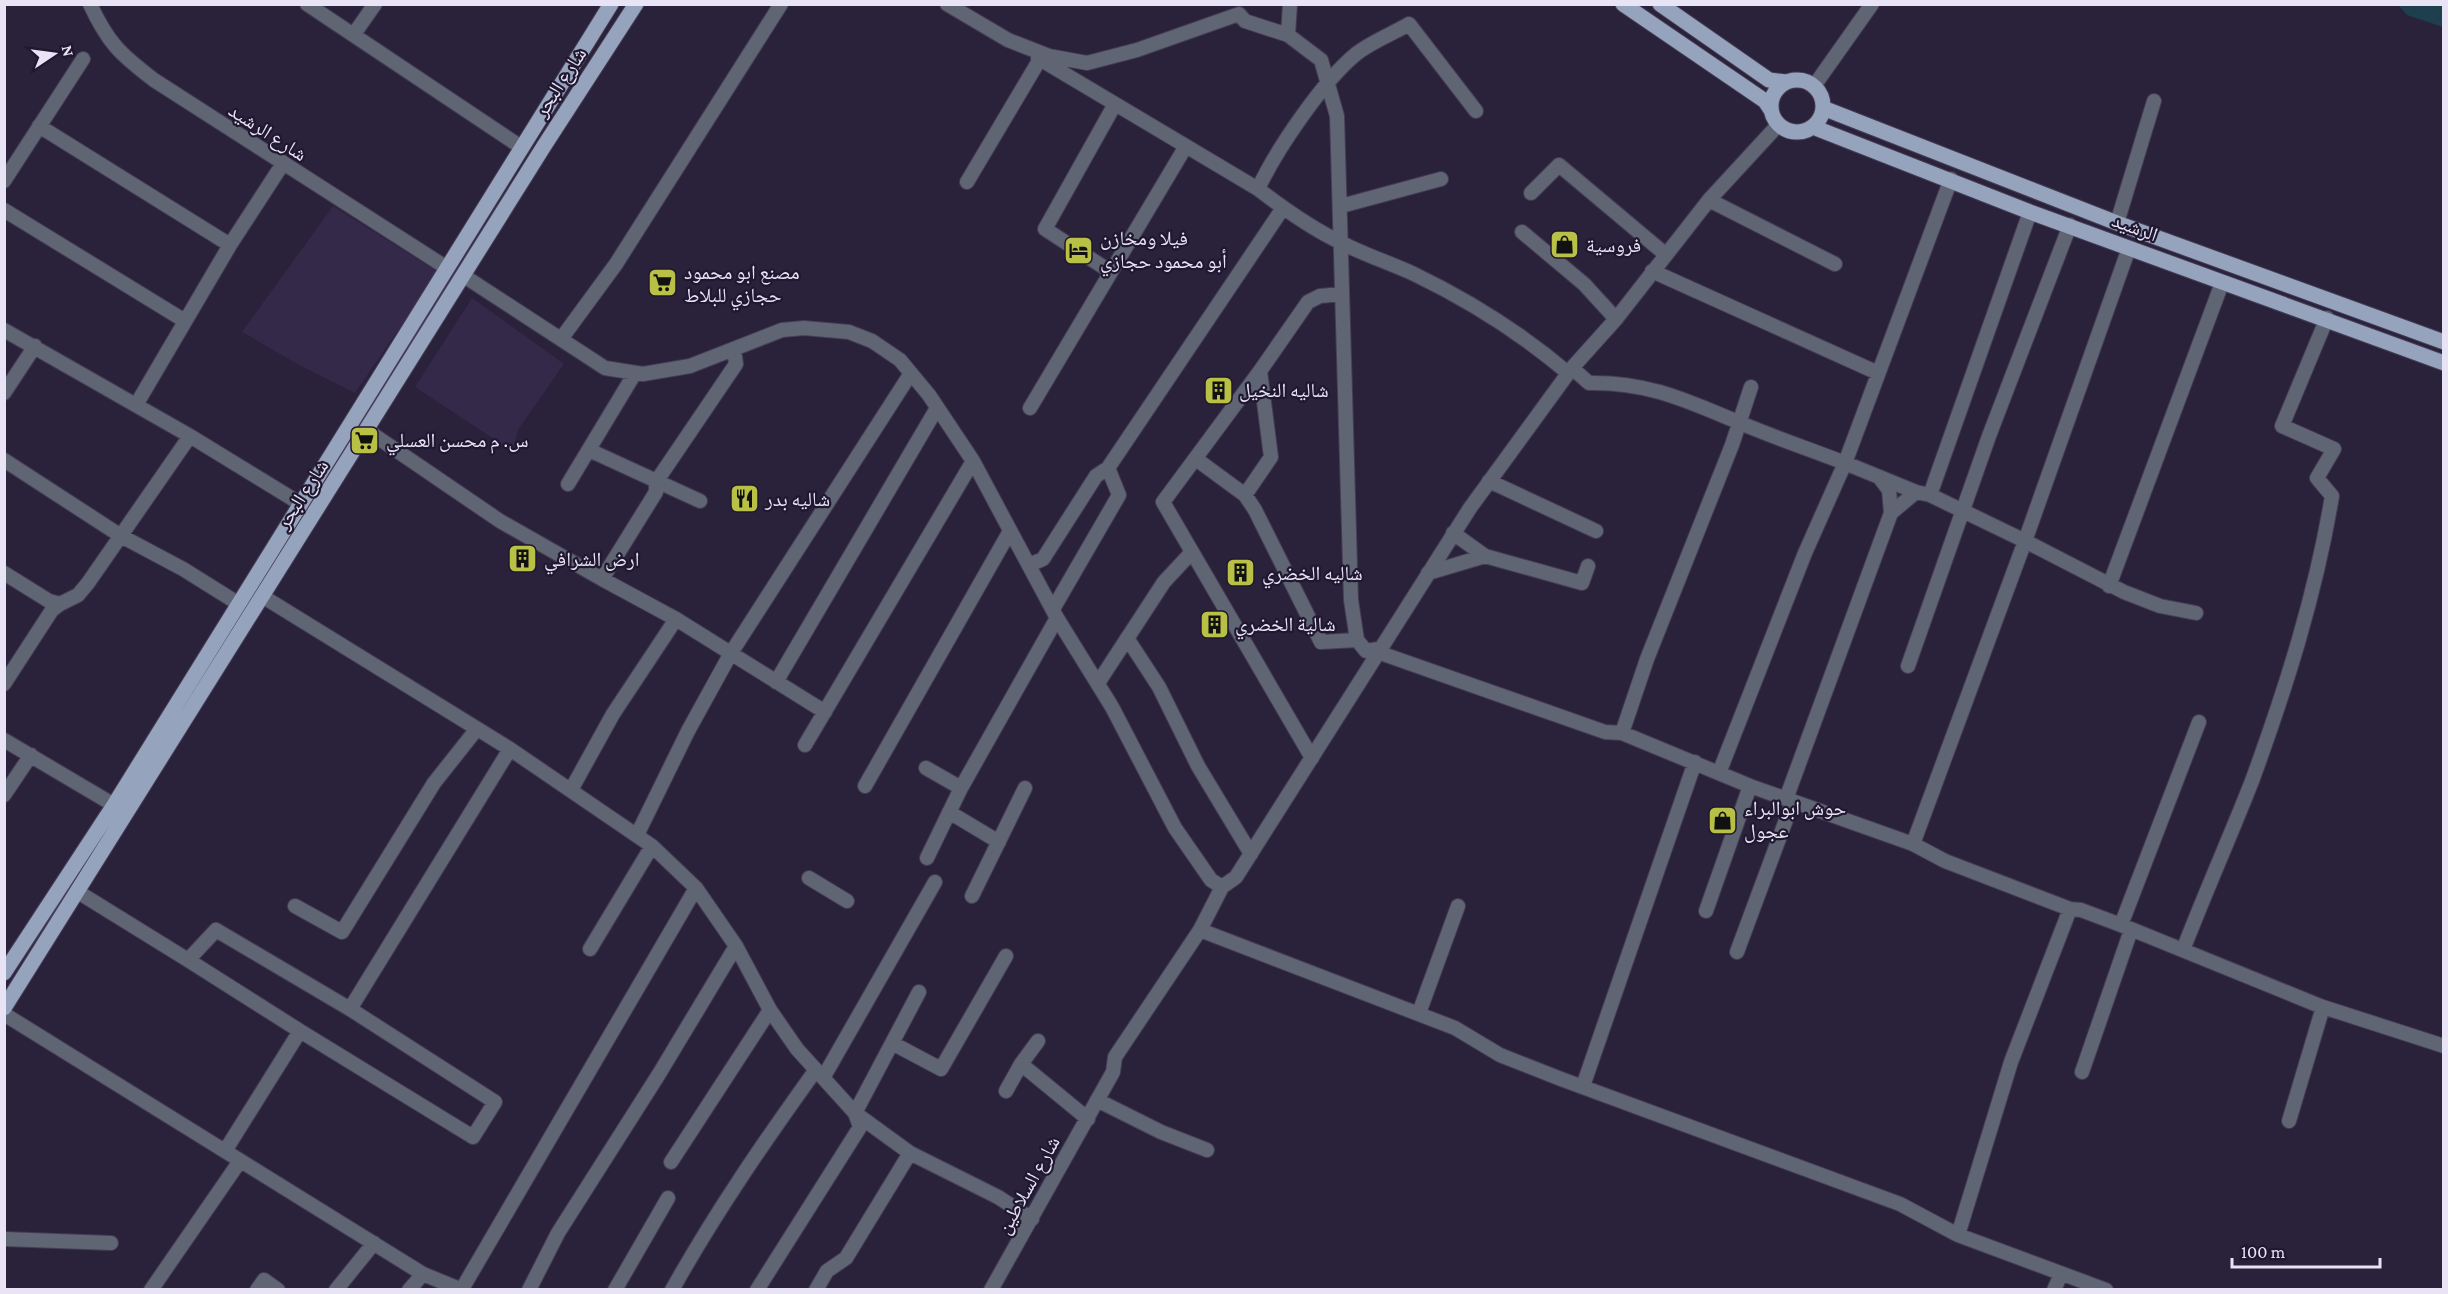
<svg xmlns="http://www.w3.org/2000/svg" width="2448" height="1294" font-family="'Crimson Pro','Noto Naskh Arabic',serif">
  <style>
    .built { fill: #342949 }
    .water { fill: #1d3f4e }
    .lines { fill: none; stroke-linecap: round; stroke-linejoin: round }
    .minor-casing { stroke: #453c55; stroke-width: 16 }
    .major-casing { stroke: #453c55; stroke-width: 17 }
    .minor { stroke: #5f6572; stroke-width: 14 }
    .major { stroke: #96a3bd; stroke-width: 15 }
    .labels { text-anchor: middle; stroke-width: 4.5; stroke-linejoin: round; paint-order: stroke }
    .street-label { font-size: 20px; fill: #e8e4f5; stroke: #201830 }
    .poi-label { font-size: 20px; fill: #e8e4f5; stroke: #201830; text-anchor: start }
  </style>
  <rect width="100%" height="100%" fill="#2a213b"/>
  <path class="built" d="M333,206L438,272L355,393L299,365L242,332Z
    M472,298L564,364L518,430L512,451L415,387Z"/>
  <path class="water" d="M2398,5H2443V27L2407,15Z"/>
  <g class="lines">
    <defs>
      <path id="minor" d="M90,4C108,43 120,54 154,80L447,268
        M307,4L521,147
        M947,4L1008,40L1049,56L1087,63L1137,50L1239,14L1245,21L1288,35L1321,60L1337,116L1351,600L1357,640L1366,651L1378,649L1386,655L1605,732L1622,733L1750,786L1913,844L1945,861L2070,909L2081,910L2121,925L2320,1006L2444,1046
        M354,34L375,4
        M1288,35L1290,4
        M1038,58L1258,189
        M1814,86L1872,4
        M1476,111L1409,24C1392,34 1371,42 1356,54C1323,81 1276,150 1258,189C1284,209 1312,229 1342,243C1365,255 1390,263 1414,274C1468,300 1522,334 1568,373
        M39,126L230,245
        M4,181L83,59
        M967,182L1040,59
        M1531,193L1559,165L1665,254
        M1709,200L1835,264
        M1341,206L1441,179
        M4,210L185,321
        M2117,223L2154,101
        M1522,232L1584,284L1616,319
        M2129,248L2025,541L2124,592L2160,606L2196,613
        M1652,271L1878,373
        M1111,272L1045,229L1115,104
        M464,276L605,368L643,374L690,366L782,330L804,328L849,332L872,341L900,360L929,395L973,461L1057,618L1112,707L1175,828L1211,880L1222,887
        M4,330L190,436L301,504
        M561,339L616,264L781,4
        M734,349L736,364L656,482V492L602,579L676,619L825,712
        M1572,368L1589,383C1648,382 1685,400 1738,422C1773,437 1809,449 1845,463L1805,553L1719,773
        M1260,371L1271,457L1245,495L1255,510L1321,642L1357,640
        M4,393L35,346
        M136,405L230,245L282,165
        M1030,408L1186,146
        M368,431L500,521L602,579
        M589,450L700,501
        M1196,459L1245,495
        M4,460L121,536L183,569L239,604
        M1879,477L1889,490L1891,513
        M1489,481L1596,531
        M568,484L635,373
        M1930,495L2030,212
        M1453,533L1485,556L1582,583L1588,566
        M1029,565L1043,559L1096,476L1108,468
        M4,573L49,601L60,604L52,610L4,684
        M1428,573L1485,556
        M2109,586L2222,283
        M262,596L510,749L652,846L696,888L736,946L770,1010L797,1049L855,1113L910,1153L998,1197L1032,1219
        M60,604L78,595L88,583L190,436
        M1053,609L1119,495L1108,468L1283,208
        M1127,638L1159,687L1198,766L1251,854
        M1908,666L1989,436L2070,225
        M776,682L937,408
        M1098,683L1164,582L1191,553
        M1622,733L1647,659L1732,445L1751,387
        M4,740L114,805
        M805,745L973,461
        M1312,758L1163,502L1260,371L1308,302L1320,296L1342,294
        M926,768L961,788
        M865,786L1010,531
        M571,790L613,714L676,619
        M4,795L31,755
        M1786,799L1891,513L1916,492L1845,463L1951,179
        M949,812L999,842
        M637,835L688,731L731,653L911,373
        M1913,844L2025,541L1930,495L1916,492
        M927,858L961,788L1057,618
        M809,878L847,901
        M78,892L188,960L216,930L350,1009L510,749
        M972,896L1025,788
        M295,906L342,932L434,783L476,730
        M1706,911L1750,786
        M2121,925L2199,722
        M1200,930L1455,1028L1500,1055L1561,1079L1900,1204L1958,1235L2106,1290
        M590,949L652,846
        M2183,950C2205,893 2230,837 2252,781C2286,688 2316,593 2332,496L2317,478L2334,449L2282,426L2327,318
        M1737,952L1793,801
        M188,960L300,1031L225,1151
        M1419,1013L1458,906
        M4,1014L423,1274L462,1290
        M300,1031L473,1137L495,1102L350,1009
        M1038,1041L1021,1064L1088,1119
        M892,1043L941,1069L1006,956
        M2082,1072L2131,930
        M823,1078L935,882
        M1583,1086L1695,762
        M1006,1091L1021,1064
        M1097,1100L1161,1132L1207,1150
        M2289,1121L2323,1007
        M671,1162L770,1010
        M1958,1235L2011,1062L2070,909
        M4,1239L111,1243
        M462,1289L696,888
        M151,1290L240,1161
        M257,1290L264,1280L278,1290
        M336,1290L374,1243
        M409,1290L423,1274
        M529,1290L558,1233L659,1074L736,946
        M615,1290L668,1198
        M672,1290C715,1213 764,1142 815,1071
        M757,1290L860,1127L855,1113L919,992
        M816,1290L827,1271L846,1258L910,1153
        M991,1290L1113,1072L1115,1057L1200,930L1222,887L1236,877L1470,508L1572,368L1616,319L1709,200L1778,125
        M2054,1290L2061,1274"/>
      <path id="major" d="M1623,4L1765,101L1771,110
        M1660,4L1769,80L1786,82
        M1771 106a26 26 0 1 1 52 0a26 26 0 1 1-52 0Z
        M1823,108L2117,223L2444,342
        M1813,127L2030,212L2444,363
        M4,973L114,805L611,4
        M4,1008L544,146L636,4"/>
    </defs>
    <use href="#minor" class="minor-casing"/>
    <use href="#major" class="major-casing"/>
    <use href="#minor" class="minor"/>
    <use href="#major" class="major"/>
  </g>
  <defs>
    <symbol id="shop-square" viewBox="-11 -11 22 22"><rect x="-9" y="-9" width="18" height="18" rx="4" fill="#b9c046" stroke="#201830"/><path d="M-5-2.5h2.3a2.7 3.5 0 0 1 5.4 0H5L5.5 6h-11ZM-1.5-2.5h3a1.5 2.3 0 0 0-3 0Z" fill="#111"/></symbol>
    <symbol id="hotel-square" viewBox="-11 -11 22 22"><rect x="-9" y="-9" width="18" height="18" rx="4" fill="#b9c046" stroke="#201830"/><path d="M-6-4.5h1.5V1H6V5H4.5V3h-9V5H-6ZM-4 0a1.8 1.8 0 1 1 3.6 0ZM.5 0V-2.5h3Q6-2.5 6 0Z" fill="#111"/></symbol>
    <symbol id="supermarket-square" viewBox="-11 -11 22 22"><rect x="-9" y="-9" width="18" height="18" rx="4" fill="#b9c046" stroke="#201830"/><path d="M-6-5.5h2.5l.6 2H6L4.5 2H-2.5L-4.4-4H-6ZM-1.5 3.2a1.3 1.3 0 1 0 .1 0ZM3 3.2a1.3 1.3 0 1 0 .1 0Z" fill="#111"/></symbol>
    <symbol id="building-square" viewBox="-11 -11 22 22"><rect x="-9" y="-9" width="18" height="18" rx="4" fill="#b9c046" stroke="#201830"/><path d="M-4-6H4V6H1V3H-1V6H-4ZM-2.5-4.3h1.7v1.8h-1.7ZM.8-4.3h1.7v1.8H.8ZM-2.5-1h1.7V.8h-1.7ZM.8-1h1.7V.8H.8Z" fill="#111"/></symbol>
    <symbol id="restaurant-square" viewBox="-11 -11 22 22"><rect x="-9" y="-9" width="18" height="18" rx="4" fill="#b9c046" stroke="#201830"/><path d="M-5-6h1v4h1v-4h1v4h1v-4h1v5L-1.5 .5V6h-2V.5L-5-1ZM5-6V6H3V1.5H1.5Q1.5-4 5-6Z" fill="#111"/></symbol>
  </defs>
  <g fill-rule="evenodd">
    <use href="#shop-square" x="1548" y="228" width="33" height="33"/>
    <use href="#hotel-square" x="1062" y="234" width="33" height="33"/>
    <use href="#supermarket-square" x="646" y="266" width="33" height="33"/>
    <use href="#building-square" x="1202" y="374" width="33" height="33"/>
    <use href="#supermarket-square" x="348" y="424" width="33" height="33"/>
    <use href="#restaurant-square" x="728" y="482" width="33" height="33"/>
    <use href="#building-square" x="506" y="542" width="33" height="33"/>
    <use href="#building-square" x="1224" y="556" width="33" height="33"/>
    <use href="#building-square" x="1198" y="608" width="33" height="33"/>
    <use href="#shop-square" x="1706" y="804" width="33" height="33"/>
  </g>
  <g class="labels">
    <g class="street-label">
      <text transform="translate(560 82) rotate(-57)" y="7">شارع البحر</text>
      <text transform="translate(268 132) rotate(33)" y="7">شارع الرشيد</text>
      <text transform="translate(2135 227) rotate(20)" y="7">الرشيد</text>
      <text transform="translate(302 494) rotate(-57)" y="7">شارع البحر</text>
      <text transform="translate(1028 1185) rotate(-61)" y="7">شارع السلاطين</text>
    </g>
    <g class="poi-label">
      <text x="1100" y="245">فيلا ومخازن<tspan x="1100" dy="23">أبو محمود حجازي</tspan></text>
      <text x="1586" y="252">فروسية</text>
      <text x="684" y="279">مصنع ابو محمود<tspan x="684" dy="23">حجازي للبلاط</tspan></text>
      <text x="1239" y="397">شاليه النخيل</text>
      <text x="386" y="447">س. م محسن العسلي</text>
      <text x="765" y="506">شاليه بدر</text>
      <text x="544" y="566">ارض الشرافي</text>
      <text x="1262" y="580">شاليه الخضري</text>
      <text x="1235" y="631">شالية الخضري</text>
      <text x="1744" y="815">حوش ابوالبراء<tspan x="1744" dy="23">عجول</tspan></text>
    </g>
  </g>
  <rect width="2448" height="1294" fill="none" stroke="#e8e4f5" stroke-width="12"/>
  <g transform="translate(54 54) rotate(77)" stroke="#201830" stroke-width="4.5" paint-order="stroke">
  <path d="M0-4.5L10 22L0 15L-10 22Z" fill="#e8e4f5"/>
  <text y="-9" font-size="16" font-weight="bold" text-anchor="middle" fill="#e8e4f5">N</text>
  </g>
  <path d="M2232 1258v9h148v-9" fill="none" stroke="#e8e4f5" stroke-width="3"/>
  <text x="2241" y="1258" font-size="18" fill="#e8e4f5" stroke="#201830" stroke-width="4.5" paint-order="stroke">100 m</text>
</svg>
